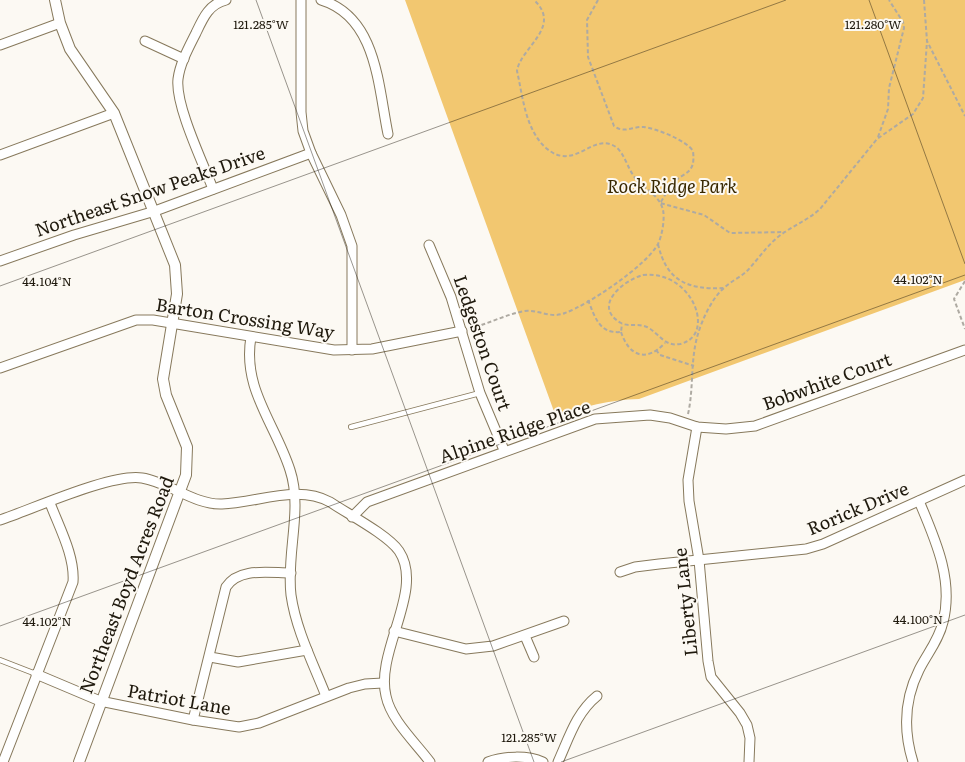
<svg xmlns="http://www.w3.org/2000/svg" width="965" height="762" viewBox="0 0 965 762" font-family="Literata,serif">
	<rect width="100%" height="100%" fill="#fcf9f3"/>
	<path fill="#f2c770" d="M405 0H965V280L639 399C609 400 584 406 556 417Z"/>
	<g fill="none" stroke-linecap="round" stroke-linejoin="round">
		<defs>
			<g id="service">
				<path d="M351 427 480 393"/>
				<path d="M0 660 36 674"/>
			</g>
			<g id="minor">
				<path d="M301 0V112L303 131 311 153 341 215 352 246V350"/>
				<path d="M321 0C377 17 378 86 388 134"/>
				<path d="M145 41 184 59"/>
				<path d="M0 45 60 23"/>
				<path d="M0 155 114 113"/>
				<path d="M213 189C203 163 175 105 178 79 180 63 189 47 196 33 203 18 209 4 226 0"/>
				<path d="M429 245 451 297 480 393 504 450"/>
				<path d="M0 261 74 235 155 211 311 153"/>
				<path d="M251 337C242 389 275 423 290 470 303 509 286 554 291 595 296 630 313 663 326 696"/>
				<path d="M0 368 136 320H153L334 350 372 349 462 331"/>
				<path d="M697 427 688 480 689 501 699 560 708 661 711 677 740 713 747 725 750 738 749 762"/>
				<path d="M352 517 367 502 595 419 650 415 670 418 697 427 726 429 755 426 965 350"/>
				<path d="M0 520C33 509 112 473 142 478 169 482 194 505 222 504 257 503 297 484 330 502 348 514 388 535 399 551 425 590 375 651 386 696 391 720 415 742 430 762"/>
				<path d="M620 572 635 567 659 564 806 549 823 544 965 480"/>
				<path d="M394 631 466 649 493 646 564 621"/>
				<path d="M525 636 534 657"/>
				<path d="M210 657 238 662 307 650"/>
				<path d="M36 674 100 701 193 720 239 727 259 723 349 688 365 684 383 683"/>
				<path d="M193 720 226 587C239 567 269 573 291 573"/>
				<path d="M3 762 73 582C75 556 59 527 50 503"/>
				<path d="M488 762C504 756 527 755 543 762"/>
				<path d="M558 762C569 738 576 713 597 696"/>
				<path d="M913 762C903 730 904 700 919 670 927 654 939 640 943 622 954 580 935 539 919 501"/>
			</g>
			<path id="tertiary" d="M55 0 60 23 70 49 114 113 175 265 177 294 163 379 166 395 187 447 186 475 180 491 79 762"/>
		</defs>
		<use href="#service" stroke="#87795c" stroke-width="6"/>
		<use href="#minor" stroke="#87795c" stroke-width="11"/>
		<use href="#tertiary" stroke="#87795c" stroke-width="12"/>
		<g stroke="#aeaaa2" stroke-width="2" stroke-dasharray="4 2.5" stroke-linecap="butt">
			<path d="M598 0 587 20 588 57 614 126C624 134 633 126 644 127 657 129 686 140 693 151 696 176 683 171 671 185 667 190 664 198 660 203L704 215 730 233 785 232"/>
			<path d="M924 0 927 41 965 116"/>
			<path d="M878 137 888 109 889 88 904 28 903 22 889 0"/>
			<path d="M658 244C666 280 687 290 723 288"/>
			<path d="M643 275C693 270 717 336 680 344 664 347 659 333 647 327 638 323 628 327 621 323 591 306 624 280 643 275Z"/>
			<path d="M965 281 954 299 965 329"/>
			<path d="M588 300C595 317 599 334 621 332L622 324"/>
			<path d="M469 329C487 324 505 315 524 311 538 309 550 319 565 313 588 305 646 266 658 244 662 236 665 219 663 210 660 196 645 189 636 179 628 170 625 154 616 147 592 131 575 173 546 148 525 129 523 97 517 71 520 48 563 27 534 0"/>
			<path d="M621 332C629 356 646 363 665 343"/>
			<path d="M656 350 660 355 694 366"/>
			<path d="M688 414C694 388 690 360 698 334 702 320 712 298 724 288 731 281 741 277 748 270 760 257 770 241 785 232 797 224 809 219 820 209L877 139 913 114 923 98 927 41"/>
		</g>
		<use href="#service" stroke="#fff" stroke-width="4.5"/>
		<use href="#minor" stroke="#fff" stroke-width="9"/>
		<use href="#tertiary" stroke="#fff" stroke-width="10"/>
	</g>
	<path fill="none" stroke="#1f190d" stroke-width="1" stroke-opacity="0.45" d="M256 0 534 762M869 0 965 264M0 286 786 0M0 626 965 275M561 762 965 615"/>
	<g text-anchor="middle" stroke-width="4" stroke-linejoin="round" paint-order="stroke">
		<g font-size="18" font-style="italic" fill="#392800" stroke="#fcf9f3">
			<text x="672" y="193">Rock Ridge Park</text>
		</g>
		<g font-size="18" fill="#1f190d" stroke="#fcf9f3">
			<text transform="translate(150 192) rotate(-19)" y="6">Northeast Snow Peaks Drive</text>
			<text transform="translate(245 319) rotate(9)" y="6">Barton Crossing Way</text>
			<text transform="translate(482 343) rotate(71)" y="6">Ledgeston Court</text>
			<text transform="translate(827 382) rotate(-20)" y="6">Bobwhite Court</text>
			<text transform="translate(515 432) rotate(-19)" y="6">Alpine Ridge Place</text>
			<text transform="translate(858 509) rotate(-23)" y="6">Rorick Drive</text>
			<text transform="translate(127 585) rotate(-69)" y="6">Northeast Boyd Acres Road</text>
			<text transform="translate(686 602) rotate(-96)" y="6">Liberty Lane</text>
			<text transform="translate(179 700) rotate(10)" y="6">Patriot Lane</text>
		</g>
	</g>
	<g font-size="12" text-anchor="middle" fill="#1f190d" stroke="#fcf9f3" stroke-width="4" stroke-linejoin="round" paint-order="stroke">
		<text x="261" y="29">121.285°W</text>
		<text x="873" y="29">121.280°W</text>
		<text x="918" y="284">44.102°N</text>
		<text x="47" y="286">44.104°N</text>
		<text x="918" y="624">44.100°N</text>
		<text x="47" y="626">44.102°N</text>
		<text x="529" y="742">121.285°W</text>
	</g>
</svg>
